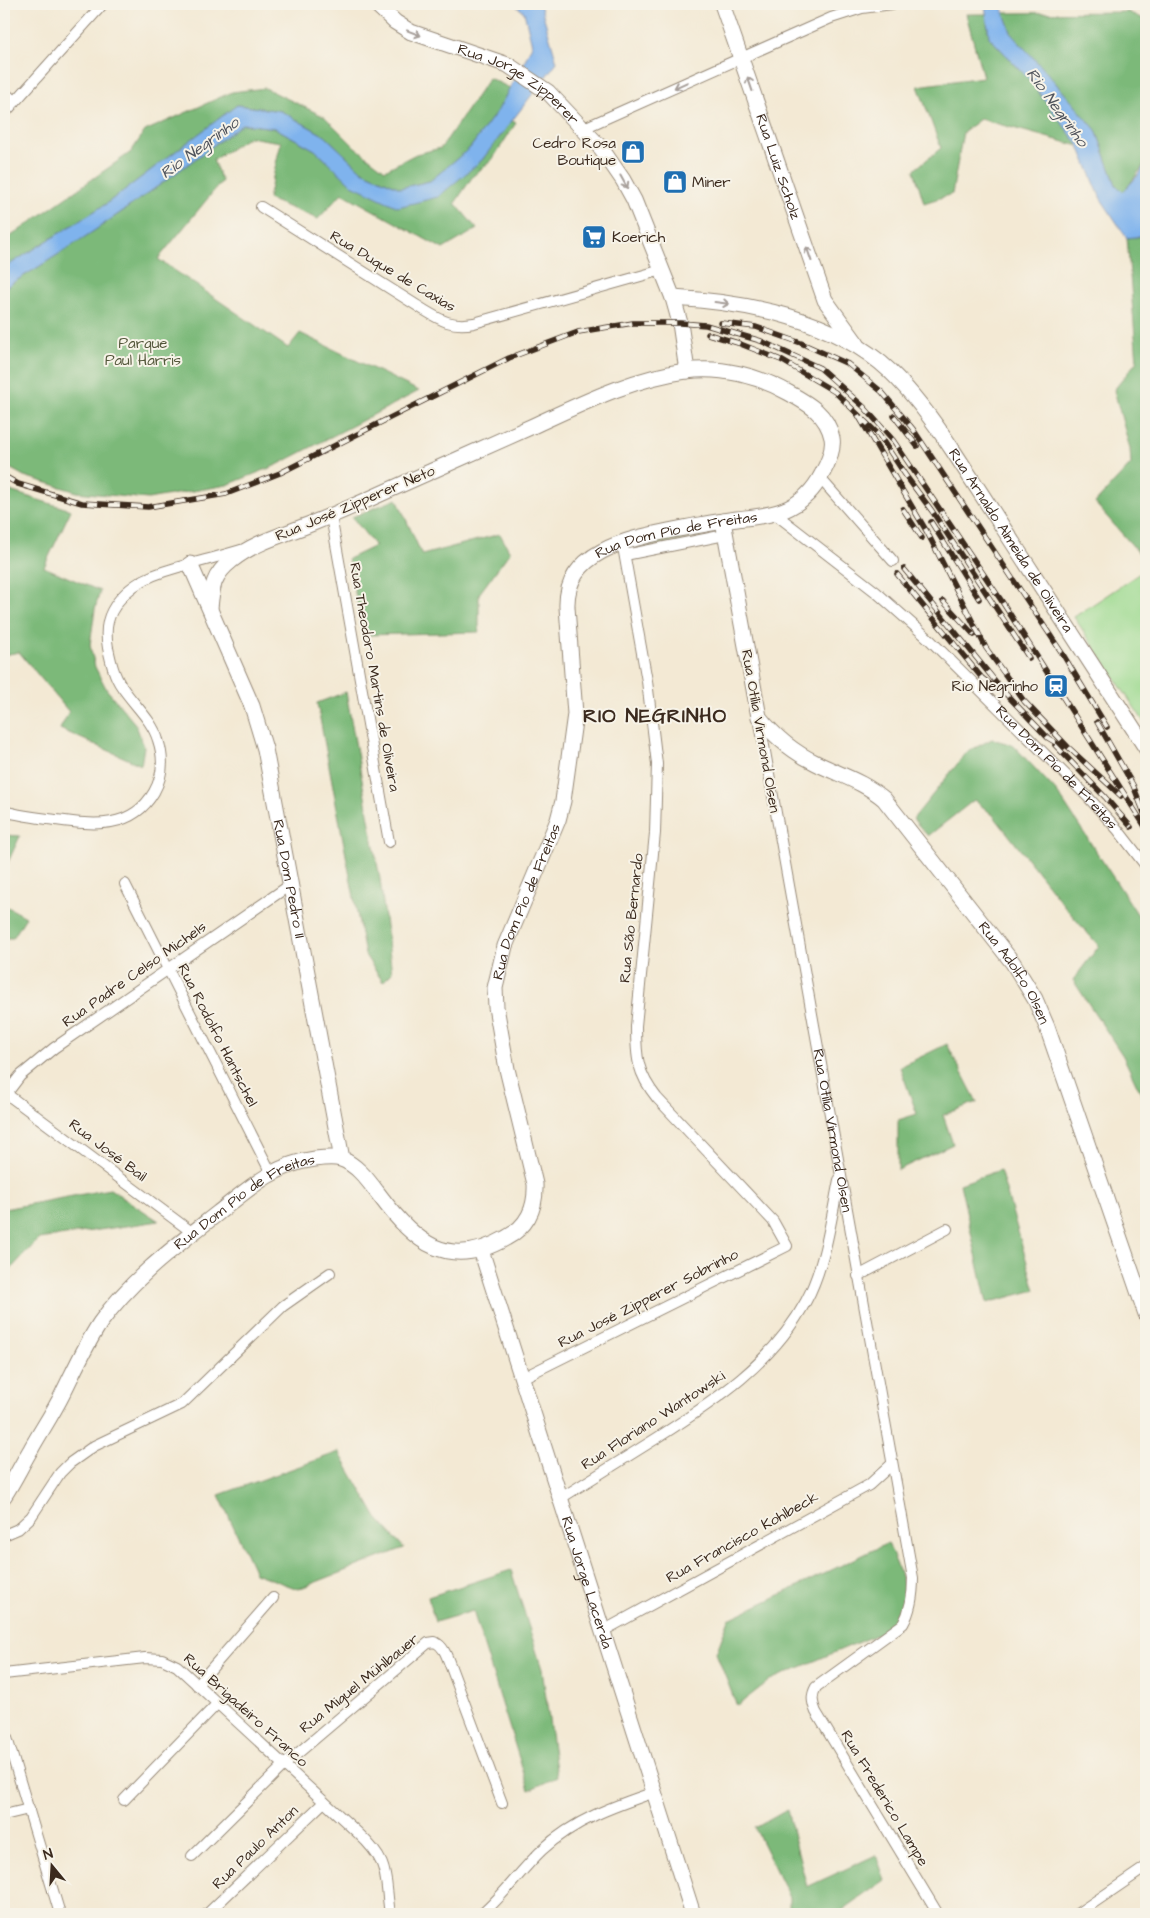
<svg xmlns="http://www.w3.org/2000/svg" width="1150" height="1918" viewBox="0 0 1150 1918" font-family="'Architects Daughter',sans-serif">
	<rect width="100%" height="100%" fill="#f7f3e8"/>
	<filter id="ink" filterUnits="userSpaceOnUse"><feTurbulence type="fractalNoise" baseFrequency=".02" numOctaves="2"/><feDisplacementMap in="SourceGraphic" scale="10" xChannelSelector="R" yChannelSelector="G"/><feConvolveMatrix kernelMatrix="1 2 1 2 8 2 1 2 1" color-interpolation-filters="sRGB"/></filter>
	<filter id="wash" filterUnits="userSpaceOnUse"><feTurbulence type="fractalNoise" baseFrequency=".0096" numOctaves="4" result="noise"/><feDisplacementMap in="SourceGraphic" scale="20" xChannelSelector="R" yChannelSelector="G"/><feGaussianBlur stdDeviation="1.12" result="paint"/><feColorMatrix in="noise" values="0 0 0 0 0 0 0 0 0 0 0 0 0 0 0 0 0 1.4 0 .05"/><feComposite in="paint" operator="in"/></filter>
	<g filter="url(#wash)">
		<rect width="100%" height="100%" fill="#f3e9d4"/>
		<g fill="#9bd98e" stroke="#6b8256">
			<path d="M718 526 719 533 630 550 628 544Z"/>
			<path d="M1146 569V725L1074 617Z"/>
		</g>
		<g fill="#7cb979" stroke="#5c724c">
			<path d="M1128 12 1146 20V162L1123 193 1116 185 1096 130 1041 66 1012 35 1004 13Z"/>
			<path d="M966 14H986L989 37 1028 78 1079 146 980 119 963 132 952 194 924 203 914 170 941 148 918 86 983 77Z"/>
			<path d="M489 78 510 88 498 110 470 148 430 181 400 188 362 171 325 136 281 111 237 105 106 204 4 268V241L131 152 145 131 232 92 265 88 325 117 355 147 385 170 416 154 441 148Z"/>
			<path d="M511 120 516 123 492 160 473 176 455 203 477 229 443 249 342 193 318 219 268 199 281 142 249 137 213 160 222 181 158 259 288 348 300 333 419 391 277 465 227 485 148 499 77 492 24 476 4 465V288C87 239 165 182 242 124L275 128 315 150 353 185 398 206 482 160Z"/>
			<path d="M1146 233V561L1095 503 1131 464 1130 449 1114 390 1137 361 1127 238 1144 236Z"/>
			<path d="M4 487 13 492 71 510 44 567 100 591 95 609 90 645 95 667 107 690 136 725 144 747 141 765 60 729 69 712 19 652 4 655Z"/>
			<path d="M397 499 422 555 500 534 510 552 479 594V632L364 635 348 559 375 546 352 517Z"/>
			<path d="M346 692 380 879 392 973 383 982 365 955 317 703Z"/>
			<path d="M992 739 1013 745 1057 792 1138 915 1146 918V1104L1123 1056 1073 980 1099 946 1070 913 993 815 974 800 928 836 913 819 967 752Z"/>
			<path d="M4 835 20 836 4 871Z"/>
			<path d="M4 905 26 917 13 938H4Z"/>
			<path d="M947 1044 977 1102 943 1115 953 1144 898 1170V1120L917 1114 900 1067Z"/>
			<path d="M1000 1170 1035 1290 987 1303 960 1184Z"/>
			<path d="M110 1189 159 1221 39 1239 4 1276V1209Z"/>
			<path d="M339 1452 377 1518 404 1548 298 1589 255 1573 219 1495Z"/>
			<path d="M888 1543C896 1565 915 1598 900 1619 895 1626 887 1629 880 1633L770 1680 737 1706 716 1653 729 1619Z"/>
			<path d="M511 1570 542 1669 557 1777 529 1790 473 1611 435 1622 428 1597Z"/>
			<path d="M787 1810 807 1887 876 1855 885 1880 837 1914H789V1897L755 1828Z"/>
		</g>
		<g fill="#7fb3ed" stroke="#5d6e86">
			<path d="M514 4H540L557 62 482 160 438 197 398 207 352 185 315 150 275 128 242 124C165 182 87 239 4 288V268L106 204 237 105 281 111 325 136 362 171 400 188 430 181 470 148 498 110 526 58 532 45 524 12Z"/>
			<path d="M985 4H1003L1004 13 1012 35 1041 66 1096 130 1116 185 1123 192 1140 173 1146 162V233L1144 236 1127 238 1101 199 1079 146 1028 78 989 37Z"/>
		</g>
	</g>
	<g filter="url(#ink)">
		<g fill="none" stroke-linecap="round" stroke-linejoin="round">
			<defs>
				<g id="street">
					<path d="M4 92 15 102"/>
					<path d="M4 114 103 4"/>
					<path d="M584 128 831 18 862 8 892 4"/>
					<path d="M261 207 424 310C442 321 452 327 474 323L662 270"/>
					<path d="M820 478 893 561"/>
					<path id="s1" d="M774 513 876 592 929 639 1087 796 1118 830 1146 866"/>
					<path d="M331 516 389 842"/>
					<path d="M625 555 725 535"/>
					<path id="s2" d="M759 718 913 1578C913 1595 911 1610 903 1624L816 1687C811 1696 812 1702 816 1712L938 1914"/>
					<path d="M4 811C21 816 39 818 56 820 94 825 132 830 154 792 163 776 164 758 158 740 152 720 134 705 122 687 114 676 111 662 108 648 106 637 106 622 112 611 128 581 158 572 190 564 207 560 224 555 241 550"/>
					<path d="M125 884 271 1173"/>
					<path d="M4 1092 193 1233"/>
					<path d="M4 1097 20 1076 54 1048 290 885"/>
					<path d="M858 1276 947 1229"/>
					<path d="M522 1378 787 1246 773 1221 657 1098C637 1073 636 1057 636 1026L655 833 657 764 647 681 622 541"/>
					<path d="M561 1498C593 1478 625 1458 657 1438 715 1401 773 1363 806 1301 825 1266 831 1219 839 1180"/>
					<path d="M4 1535 18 1529 31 1517 60 1473 70 1463 94 1446 182 1404 283 1306 330 1273"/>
					<path d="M603 1631 869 1485 892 1464"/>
					<path d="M4 1674 145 1658 162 1659 177 1666 358 1833C391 1864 384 1874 390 1914"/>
					<path d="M197 1685 273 1598"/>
					<path d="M4 1728 60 1914"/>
					<path d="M124 1800 217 1704"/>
					<path d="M4 1815 29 1809"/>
					<path d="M192 1856 284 1765 428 1643 435 1642C443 1646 446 1654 449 1662L502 1803"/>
					<path d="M207 1914 324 1802"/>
					<path d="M482 1914C504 1895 521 1870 542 1850 574 1820 614 1806 655 1792"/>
					<path d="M1077 1914 1146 1867"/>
				</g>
				<g id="secondary">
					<path id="s3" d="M376 4 395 22 411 32 508 65 548 92 601 148 623 180 634 200 673 298 680 323 687 371"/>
					<path id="s4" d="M722 4 825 300 857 344"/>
					<path id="s5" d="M673 298C747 302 835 319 890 371 915 395 935 423 954 452L1146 748"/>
					<path id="s6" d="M723 521 759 717C775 737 793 752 816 763 840 775 864 782 884 799L1013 963 1035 999 1047 1027 1146 1314"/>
					<path id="s7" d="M190 564 252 706 265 749 342 1159"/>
					<path id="s8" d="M481 1250 693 1914"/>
					<path id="s9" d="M4 1496C14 1481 22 1464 31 1449 41 1431 53 1413 62 1395 74 1371 85 1346 100 1323 131 1279 176 1246 218 1213 248 1189 275 1164 315 1159 323 1158 334 1157 341 1159 358 1165 370 1183 380 1196 415 1243 449 1271 506 1238 528 1226 536 1208 535 1184L507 1069 496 1007 495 988 505 946 558 820 563 801 575 714 567 607C565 551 629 539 673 530 694 526 715 522 737 519 753 517 769 516 784 510 801 503 814 490 822 474 828 463 834 449 832 438 827 414 809 404 789 393 759 376 721 366 686 371 633 378 583 403 535 425 486 447 436 469 387 491 363 502 338 513 313 523 286 534 254 542 231 561 213 575 212 587 210 608"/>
				</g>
			</defs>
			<use href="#street" stroke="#978a79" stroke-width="12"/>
			<use href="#secondary" stroke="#978a79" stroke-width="17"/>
			<use href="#street" stroke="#fff" stroke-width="10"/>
			<use href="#secondary" stroke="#fff" stroke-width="15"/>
			<defs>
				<g id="rail">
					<path d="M721 323 756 327 801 343 848 364 882 392 913 429 1062 653 1107 727"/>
					<path d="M708 334 738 343 781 360 835 392 879 435 906 476 932 511 1029 658"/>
					<path d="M858 415 927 532 986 648 1024 701 1068 747 1121 796"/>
					<path d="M894 416 917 446"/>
					<path d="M4 476 18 484 82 503 148 507 226 494 280 473 509 358 578 332 633 323H680L706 325 761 341 820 368 864 407 893 440 1001 600 1146 828"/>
					<path d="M903 509 922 538"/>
					<path d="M931 522 979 599"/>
					<path d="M904 569 1005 693 1048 738 1063 747"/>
					<path d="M897 574 982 678 995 688"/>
					<path d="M943 601 974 635"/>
					<path d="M1097 722 1133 785 1146 818"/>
					<path d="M1055 745 1105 797 1131 827"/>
				</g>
			</defs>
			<use href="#rail" stroke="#3b2a1e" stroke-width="5.5"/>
			<use href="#rail" stroke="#f7f3e8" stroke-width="4" stroke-dasharray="11" stroke-linecap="butt"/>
		</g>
		<defs><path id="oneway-shaft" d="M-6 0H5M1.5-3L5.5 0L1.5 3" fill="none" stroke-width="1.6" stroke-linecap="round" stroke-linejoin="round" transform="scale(1.25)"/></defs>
		<g stroke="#a79f9a">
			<use href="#oneway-shaft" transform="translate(414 33) rotate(21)"/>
			<use href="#oneway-shaft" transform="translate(750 84) rotate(-109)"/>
			<use href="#oneway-shaft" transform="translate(681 85) rotate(156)"/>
			<use href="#oneway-shaft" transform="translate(624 182) rotate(61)"/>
			<use href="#oneway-shaft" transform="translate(809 254) rotate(-109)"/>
			<use href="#oneway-shaft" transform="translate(722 303) rotate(7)"/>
		</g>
	</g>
	<defs>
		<symbol id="shop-square" viewBox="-11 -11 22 22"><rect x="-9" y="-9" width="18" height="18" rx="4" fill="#1f6fb2" stroke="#f7f3e8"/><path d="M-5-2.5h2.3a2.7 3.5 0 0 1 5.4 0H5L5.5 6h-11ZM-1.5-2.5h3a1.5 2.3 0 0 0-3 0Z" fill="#fff"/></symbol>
		<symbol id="supermarket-square" viewBox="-11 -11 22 22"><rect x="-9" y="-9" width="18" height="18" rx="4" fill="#1f6fb2" stroke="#f7f3e8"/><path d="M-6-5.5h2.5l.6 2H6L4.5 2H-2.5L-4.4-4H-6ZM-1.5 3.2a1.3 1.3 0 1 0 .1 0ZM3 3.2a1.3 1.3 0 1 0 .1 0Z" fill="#fff"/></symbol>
		<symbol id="station-square" viewBox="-11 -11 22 22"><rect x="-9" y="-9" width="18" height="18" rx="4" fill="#1f6fb2" stroke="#f7f3e8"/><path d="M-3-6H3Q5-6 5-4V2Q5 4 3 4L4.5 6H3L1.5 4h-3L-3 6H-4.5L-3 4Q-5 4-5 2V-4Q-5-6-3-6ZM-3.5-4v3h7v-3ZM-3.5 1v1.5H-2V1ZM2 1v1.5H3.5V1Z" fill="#fff"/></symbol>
	</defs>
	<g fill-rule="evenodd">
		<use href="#shop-square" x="619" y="138" width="28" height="28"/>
		<use href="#shop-square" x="661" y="168" width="28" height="28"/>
		<use href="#supermarket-square" x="580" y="223" width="28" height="28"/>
		<use href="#station-square" x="1042" y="672" width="28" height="28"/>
	</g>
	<g text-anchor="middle" stroke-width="4" stroke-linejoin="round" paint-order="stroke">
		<g font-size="15" fill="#3b2a1e" stroke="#f7f3e8">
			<text dy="5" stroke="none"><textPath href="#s3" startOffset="166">Rua Jorge Zipperer</textPath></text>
			<text dy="5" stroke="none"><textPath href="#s4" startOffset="172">Rua Luiz Scholz</textPath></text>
			<text transform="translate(393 271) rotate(31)" y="5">Rua Duque de Caxias</text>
			<text transform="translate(355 503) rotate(-23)" y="5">Rua José Zipperer Neto</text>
			<text dy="5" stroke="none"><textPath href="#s9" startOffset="1510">Rua Dom Pio de Freitas</textPath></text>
			<text dy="5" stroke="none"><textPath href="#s5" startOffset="442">Rua Arnaldo Almeida de Oliveira</textPath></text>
			<text transform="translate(375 677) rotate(80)" y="5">Rua Theodoro Martins de Oliveira</text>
			<text transform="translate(761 731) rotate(80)" y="5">Rua Otília Virmond Olsen</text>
			<text dy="5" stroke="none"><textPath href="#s1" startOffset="381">Rua Dom Pio de Freitas</textPath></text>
			<text dy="5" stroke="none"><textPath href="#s7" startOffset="332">Rua Dom Pedro II</textPath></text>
			<text dy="5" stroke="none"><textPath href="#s9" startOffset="1061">Rua Dom Pio de Freitas</textPath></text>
			<text transform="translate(631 918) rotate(-84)" y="5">Rua São Bernardo</text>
			<text dy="5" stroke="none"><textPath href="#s6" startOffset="568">Rua Adolfo Olsen</textPath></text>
			<text transform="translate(134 974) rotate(-35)" y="5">Rua Padre Celso Michels</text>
			<text transform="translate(218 1035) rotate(63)" y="5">Rua Rodolfo Hantschel</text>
			<text dy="5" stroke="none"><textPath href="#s2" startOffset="419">Rua Otília Virmond Olsen</textPath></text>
			<text transform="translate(108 1150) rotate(37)" y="5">Rua José Bail</text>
			<text dy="5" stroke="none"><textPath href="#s9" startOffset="389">Rua Dom Pio de Freitas</textPath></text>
			<text transform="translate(648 1298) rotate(-27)" y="5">Rua José Zipperer Sobrinho</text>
			<text transform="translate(653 1420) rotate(-33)" y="5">Rua Floriano Wantowski</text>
			<text transform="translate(742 1537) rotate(-29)" y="5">Rua Francisco Kohlbeck</text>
			<text dy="5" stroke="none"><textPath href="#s8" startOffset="349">Rua Jorge Lacerda</textPath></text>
			<text transform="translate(359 1683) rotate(-39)" y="5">Rua Miguel Mühlbauer</text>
			<text transform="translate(246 1710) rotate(42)" y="5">Rua Brigadeiro Franco</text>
			<text transform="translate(885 1798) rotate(59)" y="5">Rua Frederico Lampe</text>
			<text transform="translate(255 1847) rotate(-44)" y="5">Rua Paulo Anton</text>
		</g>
		<g font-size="15" fill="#3b2a1e" stroke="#f7f3e8" text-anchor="end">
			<text x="616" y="148">Cedro Rosa<tspan x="616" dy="17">Boutique</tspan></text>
			<text x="692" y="187" text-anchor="start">Miner</text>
			<text x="612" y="242" text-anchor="start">Koerich</text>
			<text x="1038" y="691">Rio Negrinho</text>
		</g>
		<g font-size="15" fill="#53563a" stroke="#f7f3e8">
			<text x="143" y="348">Parque<tspan x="143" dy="17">Paul Harris</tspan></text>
		</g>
		<g font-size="16" font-style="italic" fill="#4f535c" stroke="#f7f3e8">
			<text transform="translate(1058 107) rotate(54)" y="6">Rio Negrinho</text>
			<text transform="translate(199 147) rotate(-36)" y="6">Rio Negrinho</text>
		</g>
		<g font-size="20" font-weight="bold" letter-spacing="1" fill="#3b2a1e" stroke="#f7f3e8">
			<text x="655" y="722">RIO NEGRINHO</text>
		</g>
	</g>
	<rect width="1150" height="1918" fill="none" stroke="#f7f3e8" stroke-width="20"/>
	<g transform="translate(52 1866) rotate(342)" stroke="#f7f3e8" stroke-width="4" paint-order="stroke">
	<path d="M0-4L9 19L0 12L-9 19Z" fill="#3b2a1e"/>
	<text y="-8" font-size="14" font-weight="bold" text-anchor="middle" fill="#3b2a1e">N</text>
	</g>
</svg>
